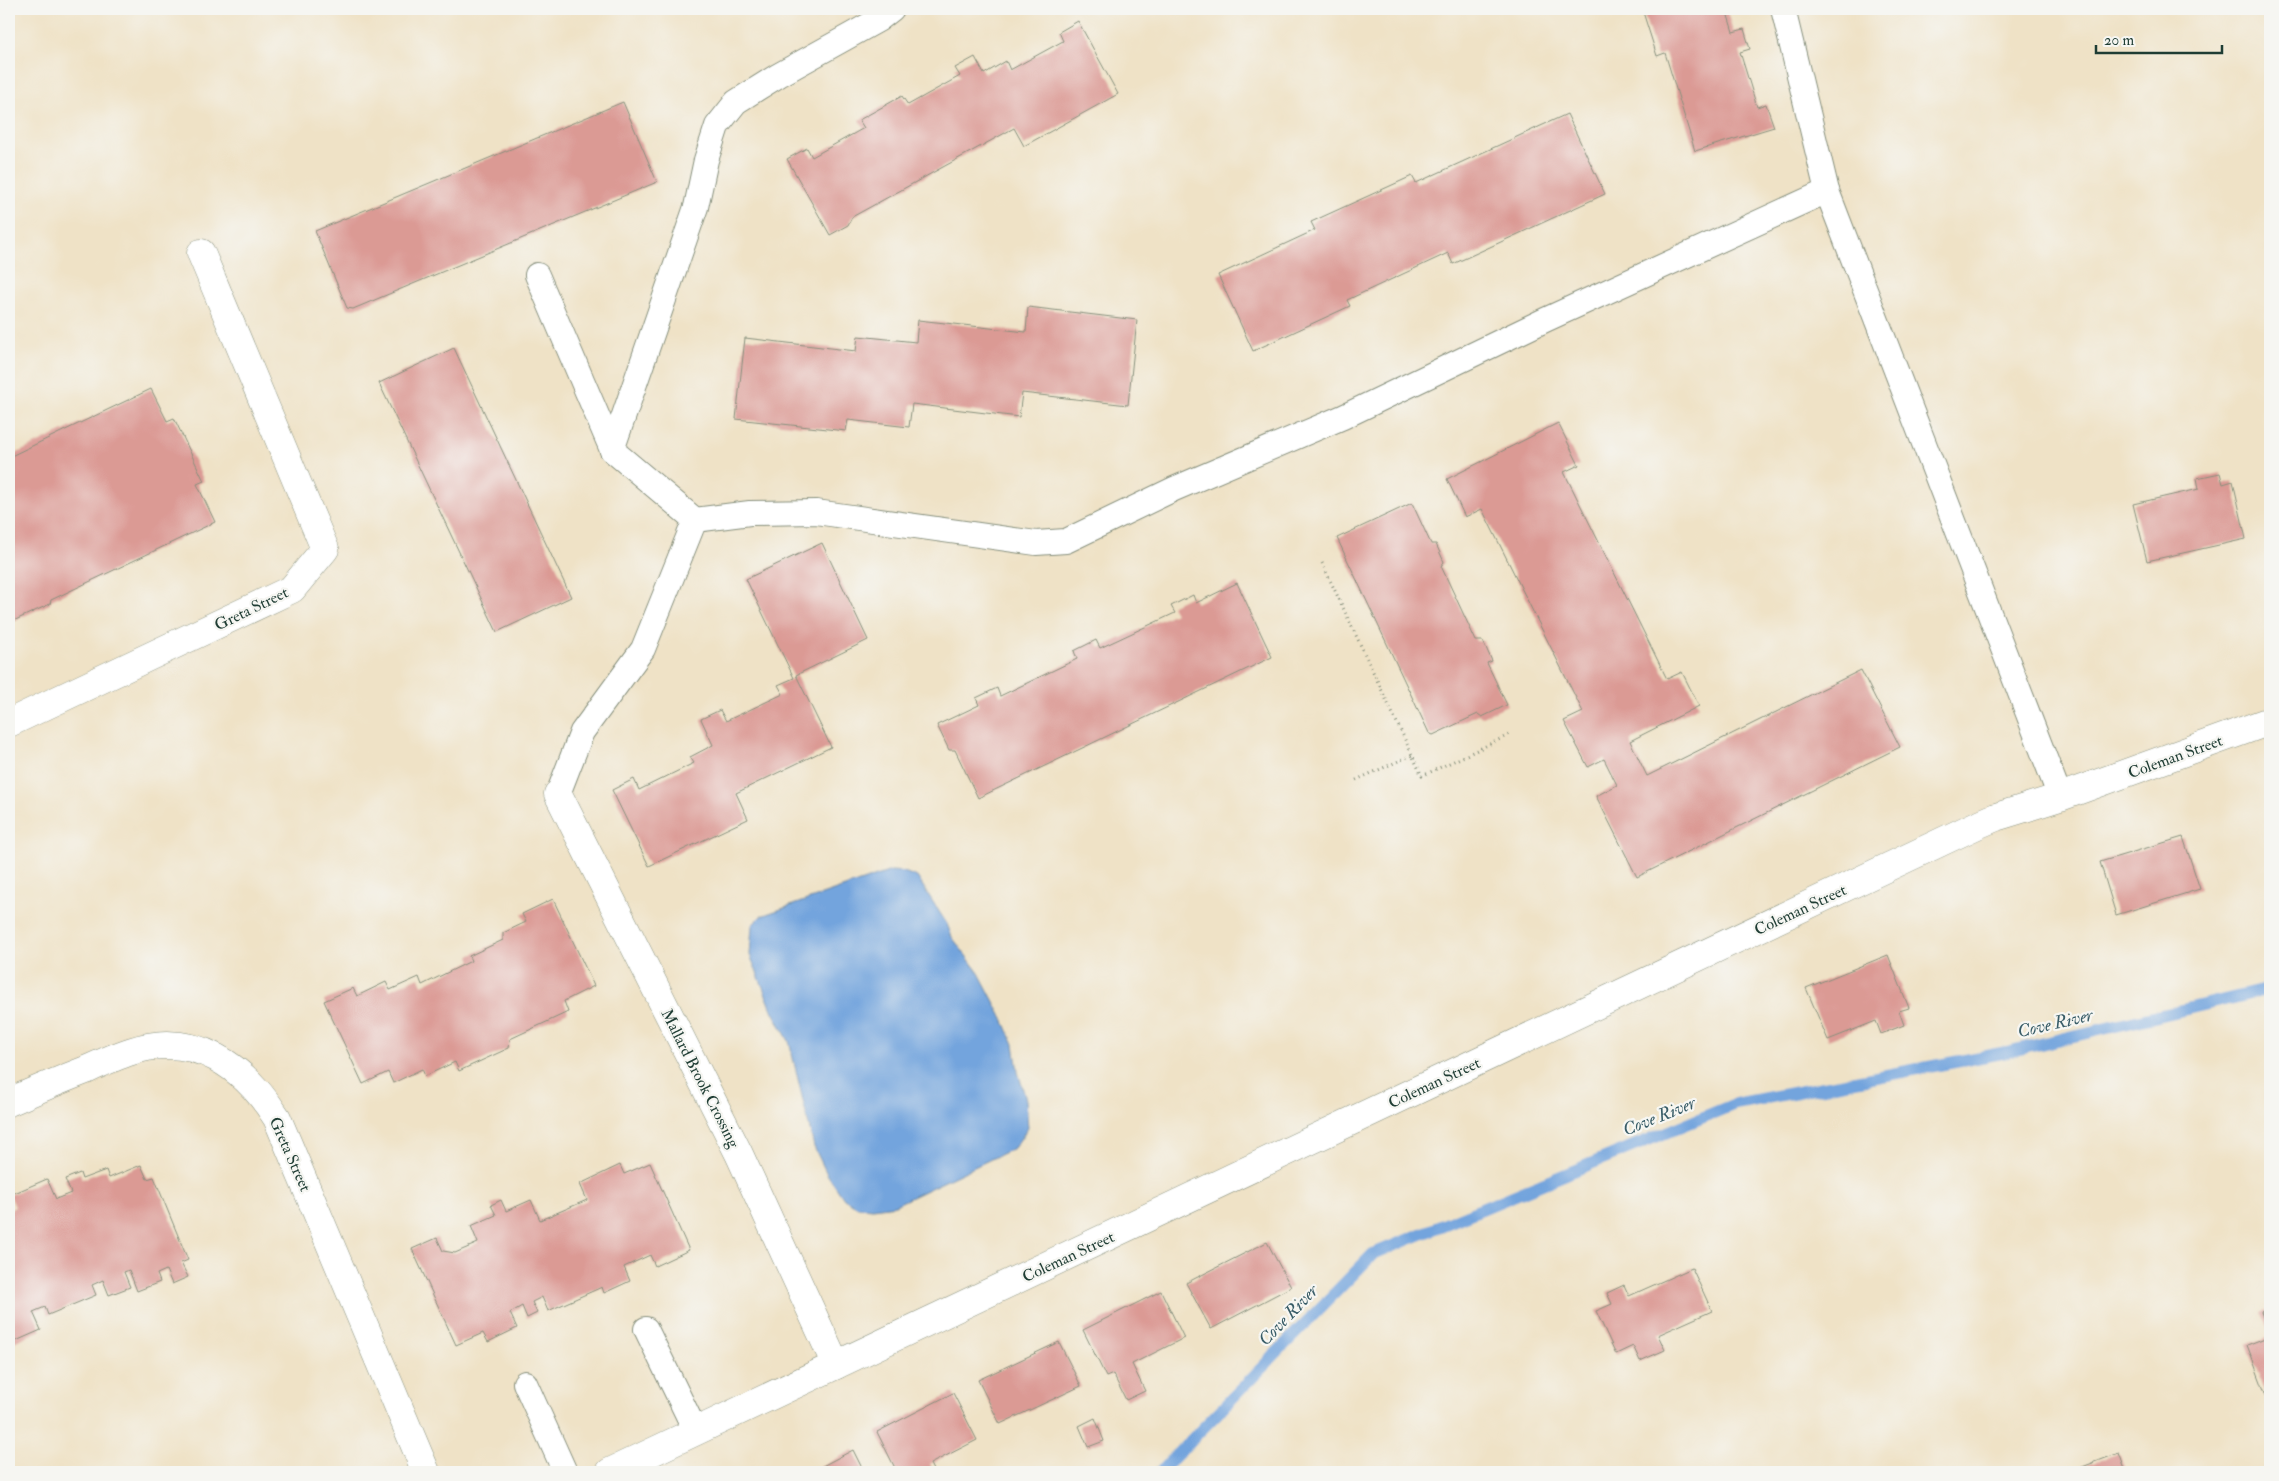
<svg xmlns="http://www.w3.org/2000/svg" width="2279" height="1481" viewBox="0 0 2279 1481" font-family="'IM FELL Double Pica',serif">
	<rect width="100%" height="100%" fill="#f6f6f2"/>
	<filter id="ink" filterUnits="userSpaceOnUse"><feTurbulence type="fractalNoise" baseFrequency=".02" numOctaves="2"/><feDisplacementMap in="SourceGraphic" scale="10" xChannelSelector="R" yChannelSelector="G"/><feConvolveMatrix kernelMatrix="1 2 1 2 8 2 1 2 1" color-interpolation-filters="sRGB"/></filter>
	<filter id="wash" filterUnits="userSpaceOnUse"><feTurbulence type="fractalNoise" baseFrequency=".0096" numOctaves="4" result="noise"/><feDisplacementMap in="SourceGraphic" scale="20" xChannelSelector="R" yChannelSelector="G"/><feGaussianBlur stdDeviation="1.12" result="paint"/><feColorMatrix in="noise" values="0 0 0 0 0 0 0 0 0 0 0 0 0 0 0 0 0 1.4 0 .05"/><feComposite in="paint" operator="in"/></filter>
	<g filter="url(#wash)">
		<rect width="100%" height="100%" fill="#efe2c6"/>
		<path fill="#73a4dd" stroke="#497088" d="M891 871 904 872 917 877 947 924 952 937 979 973 1002 1017 1014 1044 1018 1072 1026 1100 1028 1128 1014 1148 895 1205 873 1208 858 1207 844 1199 827 1174 814 1147 789 1041 773 1012 750 955 752 925 761 916Z"/>
		<g fill="none" stroke-linecap="round" stroke-linejoin="round">
			<path stroke="#73a4dd" stroke-width="12" d="M1160 1472 1373 1254 1735 1104 2007 1052 2270 989"/>
		</g>
		<g id="blocks">
			<g fill="#db9a94">
				<path d="M1642 9H1726L1733 32 1744 29 1750 49 1740 52 1757 107 1766 104 1774 127 1695 151 1665 53 1657 56Z"/>
				<path d="M1078 21 1118 94 1024 146 1014 128 852 217 848 225 830 235 787 159 807 148 812 157 864 128 859 120 902 96 908 105 960 76 955 68 975 57 984 74 1006 61 1010 70 1063 41 1059 32Z"/>
				<path d="M623 102 657 182 353 309 347 308 315 231Z"/>
				<path d="M1567 114 1605 194 1453 264 1448 253 1347 300 1350 306 1253 351 1218 275 1315 230 1311 222 1412 176 1416 183Z"/>
				<path d="M1028 307 1137 320 1128 405 1022 393 1019 417 912 404 909 427 848 420 846 431 736 419 745 338 856 351 858 336 916 342 918 320 1026 332Z"/>
				<path d="M454 348 571 597 497 632 379 383Z"/>
				<path d="M151 389 167 421 174 418 204 481 197 484 215 522 51 600 50 604 9 623V457Z"/>
				<path d="M1558 423 1579 465 1564 472 1667 679 1682 672 1699 706 1630 741 1647 776 1861 670 1900 747 1637 877 1596 796 1617 785 1604 759 1588 767 1564 721 1583 712 1482 509 1465 517 1447 479Z"/>
				<path d="M2220 473 2223 484 2233 481 2246 539 2147 561 2133 504 2199 489 2197 478Z"/>
				<path d="M1412 503 1431 544H1436L1444 562 1441 566 1476 641H1483L1492 661 1487 663 1507 705 1482 717 1478 714 1433 735 1429 733 1337 538Z"/>
				<path d="M822 543 868 640 796 675 831 747 736 793 748 819 649 866 612 790 634 779 639 790 694 763 690 757 713 745 701 719 720 710 726 721 783 694 778 685 794 678 746 579Z"/>
				<path d="M1237 583 1272 657 978 798 955 750H949L937 725 979 705 976 698 997 688 1000 696 1077 659 1074 651 1096 640 1100 648 1175 613 1171 606 1193 595 1196 603Z"/>
				<path d="M2183 837 2200 889 2116 915 2100 862Z"/>
				<path d="M553 899 594 986 564 1001 568 1012 510 1039 509 1048 459 1071 455 1062 425 1076 422 1069 393 1083 388 1072 363 1084 324 1001 353 988 357 996 386 982 390 990 419 977 422 985 471 961 469 956 503 940V933L526 922 522 914Z"/>
				<path d="M1888 955 1909 1008 1899 1011 1904 1025 1881 1034 1876 1021 1828 1040 1806 988Z"/>
				<path d="M650 1163 689 1250 655 1266 650 1255 624 1267 630 1281 604 1293 602 1287 548 1311 542 1297 532 1302 537 1313 527 1318 522 1306 510 1313 517 1328 488 1342 483 1333 456 1345 412 1249 437 1238 443 1251 455 1253 478 1243 471 1226 496 1215 491 1205 501 1200 506 1211 531 1200 540 1220 587 1200 580 1184 620 1165 624 1174Z"/>
				<path d="M141 1165 147 1179 154 1177 188 1260 181 1263 188 1277 172 1284 166 1270 157 1274 160 1282 137 1291 129 1270 124 1272 130 1287 109 1295 103 1280 92 1285 96 1295 48 1315 45 1307 33 1312 41 1330 9 1344V1210L15 1207 10 1195 47 1179 56 1199 71 1193 65 1179 80 1173 82 1179 106 1170 109 1178Z"/>
				<path d="M1267 1242 1291 1287 1211 1329 1186 1283Z"/>
				<path d="M1692 1268 1712 1311 1658 1335 1665 1350 1640 1361 1633 1346 1616 1354 1596 1311 1612 1304 1607 1293 1624 1285 1629 1296Z"/>
				<path d="M1161 1291 1184 1338 1132 1364 1145 1391 1126 1400 1113 1374 1106 1377 1083 1330Z"/>
				<path d="M2270 1309V1335L2261 1312Z"/>
				<path d="M2270 1336V1406L2247 1345Z"/>
				<path d="M1059 1342 1081 1386 1000 1424 978 1380Z"/>
				<path d="M953 1393 977 1440 930 1464 934 1472H897L877 1432Z"/>
				<path d="M1095 1418 1104 1441 1088 1447 1079 1426Z"/>
				<path d="M853 1450 864 1472H811Z"/>
				<path d="M2119 1453 2126 1472H2069Z"/>
			</g>
		</g>
	</g>
	<g filter="url(#ink)">
		<use href="#blocks" fill-opacity="0" stroke="#87907d" stroke-width="1"/>
		<g fill="none" stroke-linecap="round" stroke-linejoin="round">
			<defs>
				<g id="lane">
					<path d="M1783 9 1827 191"/>
					<path d="M537 275 612 450"/>
					<path d="M695 520 612 450 696 207 706 160 717 126 736 102 779 75 878 20 892 9"/>
					<path d="M558 794 582 732 643 649 695 520 750 513 816 512 1036 543 1066 541 1174 489 1343 417 1545 320 1827 191 2060 797"/>
					<path d="M646 1329 696 1432"/>
					<path d="M525 1383 565 1472"/>
				</g>
				<g id="street">
					<path d="M9 723 292 589 325 549 201 253"/>
					<path d="M558 794 739 1154 836 1365"/>
					<path d="M9 1102C34 1091 60 1080 86 1070 101 1063 116 1056 132 1051 195 1030 245 1067 277 1118L426 1472"/>
					<path d="M610 1472 1977 825 1996 817 2060 797 2270 721"/>
				</g>
			</defs>
			<use href="#lane" stroke="#87907d" stroke-width="26"/>
			<use href="#street" stroke="#87907d" stroke-width="29"/>
			<g stroke="#87907d" stroke-width="3" stroke-dasharray="1 4" stroke-linecap="butt">
				<path d="M1322 563 1422 776 1511 734"/>
				<path d="M1356 780 1412 755"/>
			</g>
			<use href="#lane" stroke="#fff" stroke-width="24"/>
			<use href="#street" stroke="#fff" stroke-width="28"/>
		</g>
	</g>
	<g text-anchor="middle" stroke-width="4.5" stroke-linejoin="round" paint-order="stroke">
		<g font-size="16" fill="#1f3d34" stroke="#f6f6f2">
			<text transform="translate(251 608) rotate(-26)" y="6">Greta Street</text>
			<text transform="translate(2175 756) rotate(-20)" y="6">Coleman Street</text>
			<text transform="translate(1800 909) rotate(-25)" y="6">Coleman Street</text>
			<text transform="translate(701 1078) rotate(63)" y="6">Mallard Brook Crossing</text>
			<text transform="translate(1434 1082) rotate(-25)" y="6">Coleman Street</text>
			<text transform="translate(291 1154) rotate(66)" y="6">Greta Street</text>
			<text transform="translate(1068 1256) rotate(-25)" y="6">Coleman Street</text>
		</g>
		<g font-size="18" font-style="italic" fill="#385c67" stroke="#f6f6f2">
			<text transform="translate(2055 1023) rotate(-13)" y="6">Cove River</text>
			<text transform="translate(1659 1116) rotate(-22)" y="6">Cove River</text>
			<text transform="translate(1288 1315) rotate(-46)" y="6">Cove River</text>
		</g>
	</g>
	<rect width="2279" height="1481" fill="none" stroke="#f6f6f2" stroke-width="30"/>
	<path d="M2096 45v8h126v-8" fill="none" stroke="#1f3d34" stroke-width="2.5"/>
	<text x="2104" y="45" font-size="15" fill="#1f3d34" stroke="#f6f6f2" stroke-width="4" paint-order="stroke">20 m</text>
</svg>
